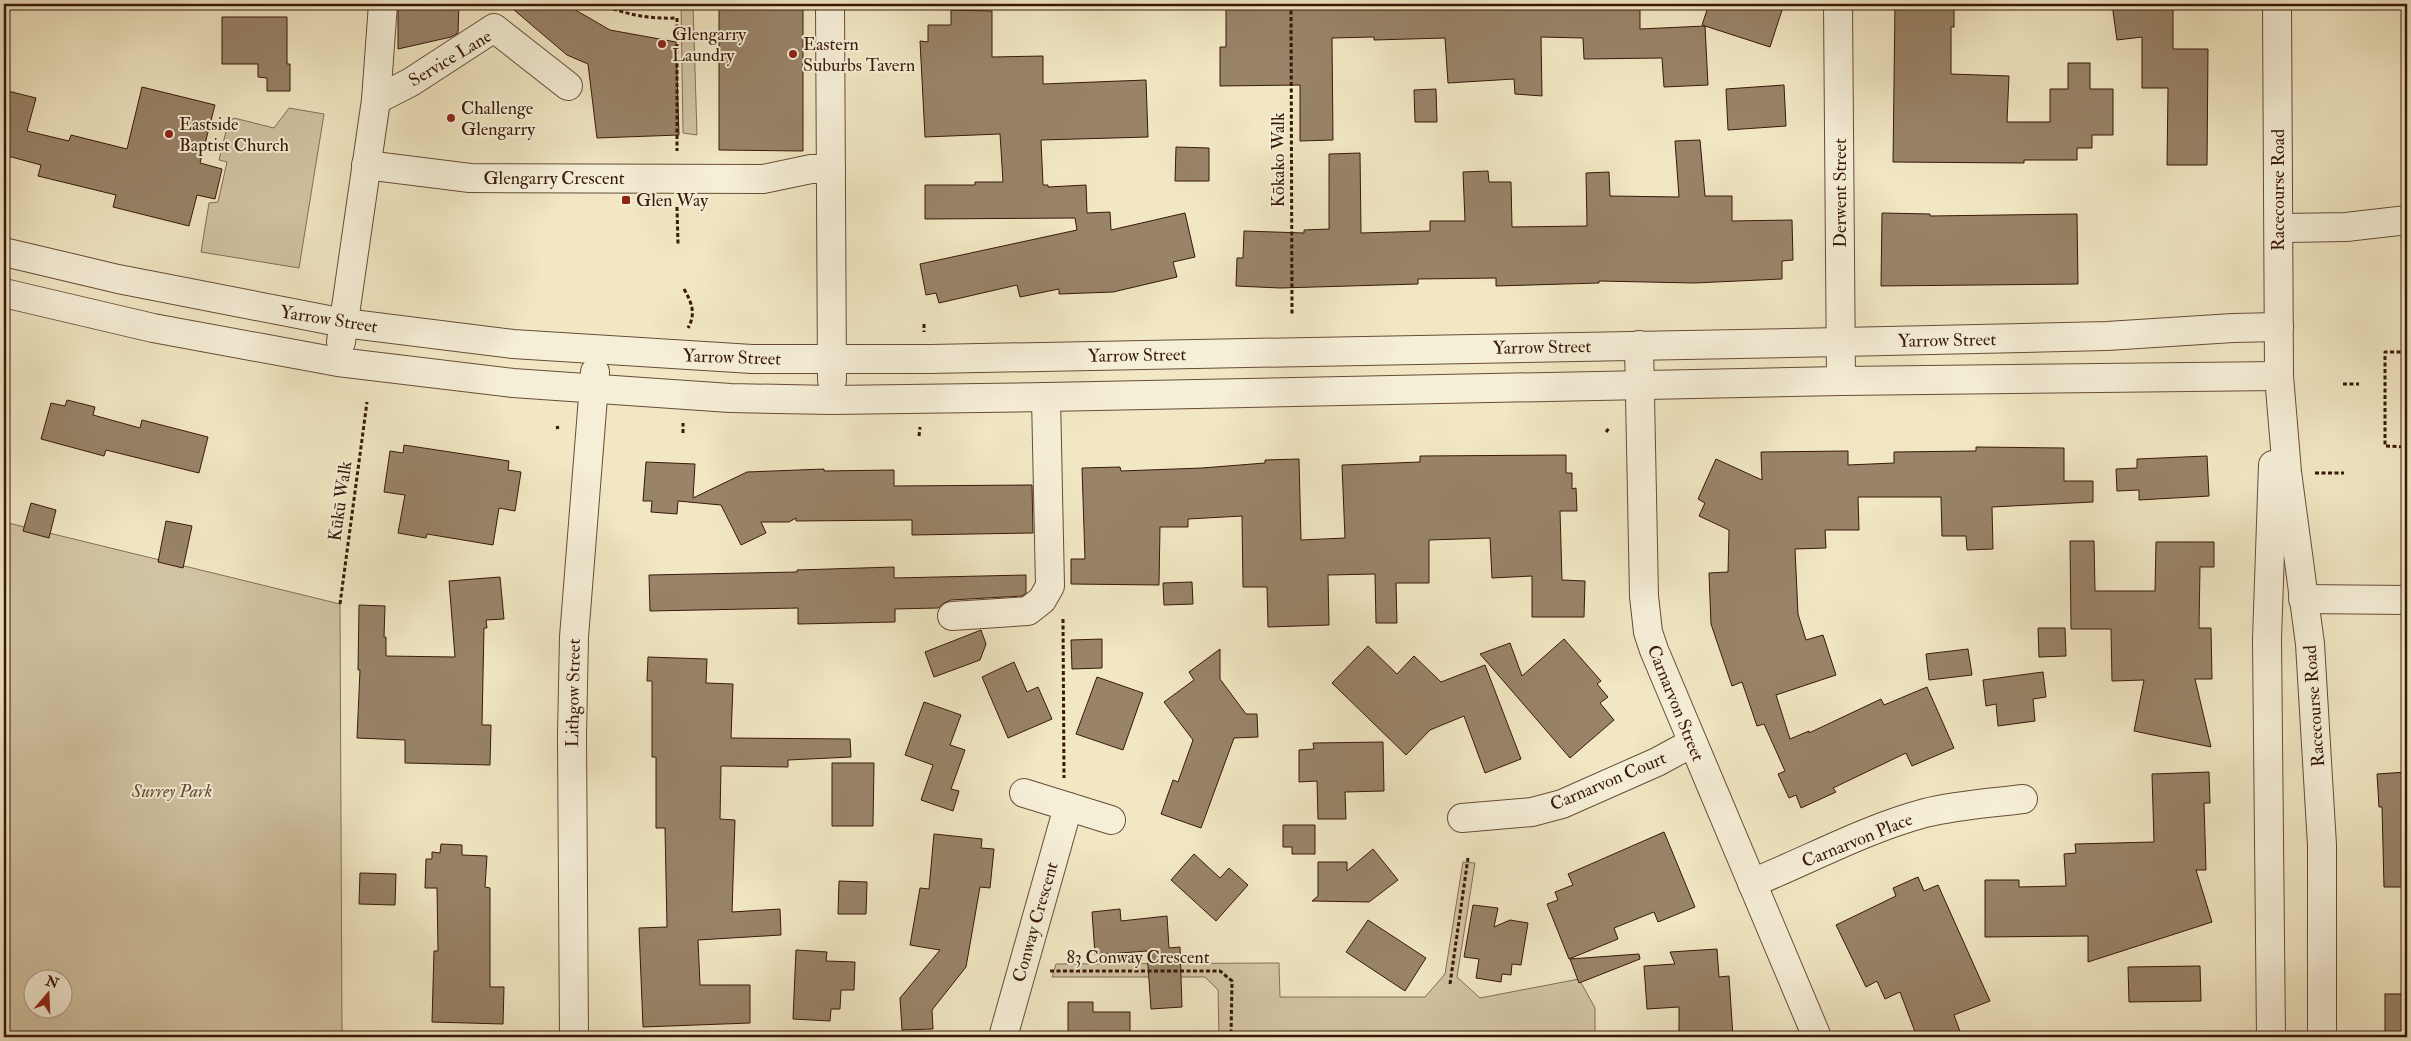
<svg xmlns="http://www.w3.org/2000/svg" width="2411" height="1041" viewBox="0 0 2411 1041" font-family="'IM FELL Double Pica',serif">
	<rect width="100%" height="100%" fill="#f1e7c3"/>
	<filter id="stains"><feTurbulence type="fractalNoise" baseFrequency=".004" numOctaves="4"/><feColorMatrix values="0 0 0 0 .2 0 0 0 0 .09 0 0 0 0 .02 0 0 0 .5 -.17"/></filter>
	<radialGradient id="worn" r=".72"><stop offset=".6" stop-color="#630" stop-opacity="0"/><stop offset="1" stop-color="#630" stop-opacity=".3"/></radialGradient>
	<g fill="#d2c4a3" stroke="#866e56" fill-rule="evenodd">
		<path d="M681 4H693L697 135 683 133Z"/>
		<path d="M289 108 324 114 299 268 201 252 209 203 218 202 227 162 219 160 228 123 234 118 274 128Z"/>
		<path d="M4 522 340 604 342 1037H4ZM32 978H62V1008H32Z"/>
		<path d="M1463 862 1475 863 1457 977 1480 998 1579 979 1595 1008V1037H1219L1218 990 1205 977H1052L1056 964 1279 963 1280 997H1425L1445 974Z"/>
	</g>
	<g fill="#998469" stroke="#391808">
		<path d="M398 4H459L458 33 451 37 398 49Z"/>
		<path d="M507 4H568L572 8 610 30 676 42 679 135 597 138 588 64 567 55Z"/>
		<path d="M719 4H803V151L719 150Z"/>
		<path d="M1226 4H1640V29L1705 26 1708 85 1664 87 1662 58 1584 59 1583 38 1541 37 1542 96 1515 94 1514 79 1448 83 1445 38 1374 40V37L1332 38 1333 140 1300 141V85L1220 86V47H1226Z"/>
		<path d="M1709 4H1784L1770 47 1702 25Z"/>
		<path d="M1895 4H1954V27H1951V74L2009 76 2007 122H2050V89H2068V63H2090V89H2113V135H2092V148H2077V160H2024V163L1893 162Z"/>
		<path d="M2112 4H2173V49H2208L2207 165H2167L2168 88H2142V37L2117 40Z"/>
		<path d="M951 10 992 11V57L1043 56V84L1146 80 1148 137 1041 140 1043 185H1048V187L1086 185 1087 213 1110 212 1111 230 1185 213 1195 257 1173 262 1177 277 1113 292 1059 294V289L1020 297 1017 285 939 303 936 293 926 295 920 264 1077 230 1075 218 925 219V185H975V182H1003L1000 134 925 137 920 41 928 42V25H951Z"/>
		<path d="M222 17H287V64H290V91H267V78L258 77V64H222Z"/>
		<path d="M1784 85 1786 126 1728 130 1726 89Z"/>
		<path d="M142 87 215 105 200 163 222 169 215 199 197 195 189 226 113 207 116 195 38 176 41 165 4 155V90L36 98 27 131 69 141 71 135 127 149Z"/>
		<path d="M1436 89 1437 122H1415L1414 90Z"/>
		<path d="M1700 140 1705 196H1732V221L1792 220 1793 260 1782 261V279L1694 283 1599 281V283L1496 286V278L1418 279V284L1280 288 1236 286 1237 258H1243L1244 231 1304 233V230L1329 229V154L1360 153 1361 233 1430 231V221H1465L1463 172 1488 171 1489 182H1511L1512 227 1587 226 1586 173 1609 172 1610 196 1679 197 1675 141Z"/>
		<path d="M1176 147 1209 148V181H1175Z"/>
		<path d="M1882 213 1930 214V216L2077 214 2078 284 1881 286Z"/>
		<path d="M67 400 95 407 93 415 140 428 142 420 208 437 199 473 106 450 104 456 41 439 51 403 65 406Z"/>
		<path d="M404 445 509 461 508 470 521 472 515 511 499 508 493 545 427 534 426 538 398 533 405 495 384 492 390 451 403 453Z"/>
		<path d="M1976 447 2064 448V481H2093V502L1992 507 1993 549 1967 550 1966 536H1942L1941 497H1858L1859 530H1825L1826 548 1795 549 1798 614 1806 640 1823 635 1836 675 1776 695 1790 739 1809 731V733L1881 699 1884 705 1927 687 1954 748 1912 766 1906 753 1833 788 1836 792 1801 808 1796 795 1789 798 1778 774 1785 771 1764 724 1757 726 1742 682 1732 686 1711 624 1709 573 1728 572 1729 530 1699 516 1705 503 1698 499 1716 459 1762 480 1761 452 1848 451V465L1894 463V452L1976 451Z"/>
		<path d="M1566 455V473H1572V489L1576 488 1577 511H1560L1562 580 1585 581 1584 617H1532V576L1492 578 1490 538 1429 540V583H1396L1397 623H1376L1375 574 1328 575 1329 625 1268 627 1267 587H1243L1242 516 1188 519V527H1160L1159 585 1071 584V559H1085L1082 468 1120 467 1121 471 1202 468 1265 463V460L1299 459 1301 540 1345 538 1342 465 1420 462V456Z"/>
		<path d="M2207 456 2209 496 2139 500V490L2117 491 2116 469 2137 468V459Z"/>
		<path d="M646 462 695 464 693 498 747 472 824 469V471L894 470V486L1032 485 1033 533 912 535V520L796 521V518L789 522H761L766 533 741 545 721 505 678 501 677 514 651 512 652 501H643Z"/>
		<path d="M31 503 56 510 49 538 23 531Z"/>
		<path d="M166 521 192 526 183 568 158 562Z"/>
		<path d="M2070 541H2094L2095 591H2155L2156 542H2214V567H2200L2199 628H2211L2212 679H2195L2211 747 2134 731 2144 680 2112 681 2111 629H2071Z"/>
		<path d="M894 567V578L1026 575V593L1022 596 951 600 944 603 938 608 895 609V622L798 624V608L650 611 649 575 797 572V570Z"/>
		<path d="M500 577 504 619 486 620 487 628H484L482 725H491L490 765 405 763V740L357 738 360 670H358L359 605 385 606 384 637H386V656L455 657 449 581Z"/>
		<path d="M1192 582 1193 604 1164 605 1163 583Z"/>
		<path d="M2038 628H2065L2066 656 2039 657Z"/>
		<path d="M981 630 986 644 980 660 934 677 925 652Z"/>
		<path d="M1102 639V668L1072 669 1071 640Z"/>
		<path d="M1564 639 1601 681 1597 684 1608 697 1600 703 1614 720 1570 758 1480 654 1510 643 1522 676Z"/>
		<path d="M1368 646 1397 674 1414 656 1441 682 1485 665 1521 759 1485 773 1464 716 1430 730 1406 755 1332 683Z"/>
		<path d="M1220 649V679L1246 714H1257L1258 737 1234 738 1201 828 1161 814 1173 780 1178 782 1193 740 1164 702 1194 680 1189 672Z"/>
		<path d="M1968 649 1972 675 1929 680 1926 654Z"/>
		<path d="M648 657 707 659 706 683 733 684 731 738 850 739 851 757 788 760V767L721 766 720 819 735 820 732 912 780 909 781 935 698 940 700 985H750V1023L643 1027 639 928 667 927 665 828H656V757H652V681H647Z"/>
		<path d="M1014 662 1027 692 1038 687 1052 719 1008 738 982 677Z"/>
		<path d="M2043 672 2046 697 2033 699 2035 721 1998 726 1996 704 1986 706 1983 680Z"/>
		<path d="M1097 677 1143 693 1123 750 1076 734Z"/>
		<path d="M924 702 961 715 950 745 965 750 951 789 959 791 953 811 921 800 933 765 905 755Z"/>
		<path d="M1383 742 1384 791 1345 792 1346 819H1318L1317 781 1299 782V750L1314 749 1313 743Z"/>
		<path d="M832 763H874L873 826H832Z"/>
		<path d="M2209 772 2210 803H2204L2206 870H2196L2212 922 2088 962V936L1985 937V880H2019V887L2066 886 2064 854 2076 853 2075 844 2154 842 2152 774Z"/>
		<path d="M2407 772V887H2384L2382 807H2379L2377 774Z"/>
		<path d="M1283 825H1315V854H1292V847H1283Z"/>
		<path d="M1664 832 1695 907 1658 922 1654 912 1614 928 1618 939 1569 959 1547 904 1558 900 1555 892 1573 885 1568 874Z"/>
		<path d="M934 834 982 839 981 848 994 849 990 888 980 887 966 967 932 1010 933 1029 902 1030 900 998 940 950 910 945 920 888 929 889Z"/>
		<path d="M441 844 462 845V855L487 856 485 887 490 888V987H504L503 1024 432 1022 434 951H438L437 888H425L426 859H432V852L440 853Z"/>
		<path d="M1373 849 1398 880 1369 902 1312 901 1318 896V862H1347V871Z"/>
		<path d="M1194 854 1220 878 1229 868 1248 885 1216 921 1171 880Z"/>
		<path d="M360 873 396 874 395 905 359 904Z"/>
		<path d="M1918 877 1924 891 1938 885 1990 1001 1954 1015 1962 1037H1917L1900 992 1885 999 1877 981 1866 987 1836 925 1896 896 1893 888Z"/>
		<path d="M839 881 867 882 866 914H838Z"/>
		<path d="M1473 905 1498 908 1494 927 1510 920 1528 923 1521 965 1512 964 1511 975 1502 974 1501 982 1476 978 1479 959 1464 957Z"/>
		<path d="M1120 909 1121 921 1167 916 1169 948 1180 947 1182 1007 1151 1009 1147 951 1095 955 1092 912Z"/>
		<path d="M1368 920 1426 958 1405 991 1346 952Z"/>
		<path d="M1717 949 1719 977 1729 976 1733 1037H1679V1007L1647 1009 1644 966 1675 964 1670 952Z"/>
		<path d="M796 950 827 952 826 961 855 962 854 990H841L840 1009H831L830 1021 793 1019Z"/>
		<path d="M1639 954 1640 959 1579 983 1570 959Z"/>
		<path d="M2200 966 2201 1001 2129 1002 2128 967Z"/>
		<rect x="2385" y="994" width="22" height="41"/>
		<path d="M1068 1002H1093V1012H1130V1037H1068Z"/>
	</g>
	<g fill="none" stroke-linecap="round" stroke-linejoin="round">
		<defs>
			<g id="minor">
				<path d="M830 4 832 380"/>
				<path d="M1838 4 1841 381"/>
				<path d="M2277 4 2279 376 2287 472 2310 644 2322 845V1037"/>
				<path d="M376 100 411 82 494 28 568 86"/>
				<path d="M366 165 470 178 763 179 811 169H831"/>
				<path d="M2279 228 2346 227 2407 220"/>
				<path d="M4 252 118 279 344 323 513 344 752 359H930L1841 342 2107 336 2233 328 2279 327"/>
				<path d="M4 293 153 328 338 362 513 383 730 398 832 400 1046 397 1841 381 2279 376"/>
				<path d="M341 342 376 100 383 4"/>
				<path d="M1639 345 1644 596 1648 632 1654 650 1817 1037"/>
				<path d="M2303 599 2407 600"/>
				<path d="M952 616 1028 611 1042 600 1050 586 1046 397"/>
				<path d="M1024 793 1111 820"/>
				<path d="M1462 818 1532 812 1562 804 1657 762 1692 743"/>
				<path d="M1752 883C1809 860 1865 829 1925 813 1957 805 1990 803 2023 799"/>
				<path d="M574 1037 572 736 574 637 595 372"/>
				<path d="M1003 1037 1068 807"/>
				<path d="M2271 1037 2267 639 2273 465"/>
			</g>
		</defs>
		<use href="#minor" stroke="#674c37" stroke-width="30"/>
		<g stroke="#391808" stroke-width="3" stroke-dasharray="4 2.5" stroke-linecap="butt">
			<path d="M601 4C627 15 649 19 677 18V151"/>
			<path d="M1291 4 1292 316"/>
			<path d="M677 207 678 244"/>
			<path d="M684 289C692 303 696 314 688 328"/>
			<path d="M924 324V332"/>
			<path d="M2407 352H2385V446L2407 447"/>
			<path d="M2343 384H2359"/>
			<path d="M556 428 559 427"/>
			<path d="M1606 432 1610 427"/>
			<path d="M683 433V423"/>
			<path d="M919 436 920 427"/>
			<path d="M2315 473H2344"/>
			<path d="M340 604 367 402"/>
			<path d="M1063 619 1064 778"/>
			<path d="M1050 971H1220L1232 981 1231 1037"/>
			<path d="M1450 984 1468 858"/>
		</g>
		<use href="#minor" stroke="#f6efd8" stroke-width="28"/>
	</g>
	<g fill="#8f2418" stroke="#f6efd8" stroke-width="2">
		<circle cx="662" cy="44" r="5"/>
		<circle cx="793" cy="54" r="5"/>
		<circle cx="451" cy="118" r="5"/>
		<circle cx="169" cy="134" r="5"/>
		<rect x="621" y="195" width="10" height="10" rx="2.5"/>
	</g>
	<g text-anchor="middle" stroke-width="4" stroke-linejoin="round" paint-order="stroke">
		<g font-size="18" fill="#391808" stroke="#f6efd8" text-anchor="start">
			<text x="672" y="40">Glengarry<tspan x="672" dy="21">Laundry</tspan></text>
			<text x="803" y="50">Eastern<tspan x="803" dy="21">Suburbs Tavern</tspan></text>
			<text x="461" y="114">Challenge<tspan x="461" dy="21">Glengarry</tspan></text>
			<text x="179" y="130">Eastside<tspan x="179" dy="21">Baptist Church</tspan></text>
			<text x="636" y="206">Glen Way</text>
		</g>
		<g font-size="18" fill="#391808" stroke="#f6efd8">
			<text transform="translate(450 58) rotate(-31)" y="6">Service Lane</text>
			<text transform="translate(1278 160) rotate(-90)" y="6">Kōkako Walk</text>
			<text x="554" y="184">Glengarry Crescent</text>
			<text transform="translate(2278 190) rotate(-90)" y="6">Racecourse Road</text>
			<text transform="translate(1840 193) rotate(-90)" y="6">Derwent Street</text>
			<text transform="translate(329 319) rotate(9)" y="6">Yarrow Street</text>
			<text transform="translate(1947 340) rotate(-1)" y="6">Yarrow Street</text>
			<text transform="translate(1542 347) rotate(-1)" y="6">Yarrow Street</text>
			<text transform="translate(1137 355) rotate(-1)" y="6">Yarrow Street</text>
			<text transform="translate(732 357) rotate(2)" y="6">Yarrow Street</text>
			<text transform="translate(340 501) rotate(-82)" y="6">Kūkū Walk</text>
			<text transform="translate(573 693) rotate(-89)" y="6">Lithgow Street</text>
			<text transform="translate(1676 703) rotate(68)" y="6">Carnarvon Street</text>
			<text transform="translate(2314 706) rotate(-94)" y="6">Racecourse Road</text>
			<text transform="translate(1608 781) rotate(-23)" y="6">Carnarvon Court</text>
			<text transform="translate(1857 840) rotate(-22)" y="6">Carnarvon Place</text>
			<text transform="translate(1035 922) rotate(-74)" y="6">Conway Crescent</text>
			<text x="1138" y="963">83 Conway Crescent</text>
		</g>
		<g font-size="18" font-style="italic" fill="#674c36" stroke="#f6efd8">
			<text x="172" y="797">Surrey Park</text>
		</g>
	</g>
	<rect width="2411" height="1041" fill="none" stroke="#f1e7c3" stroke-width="20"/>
	<rect x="5" y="5" width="2401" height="1031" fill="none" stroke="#391808" stroke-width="2.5"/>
	<rect x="10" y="10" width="2391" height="1021" fill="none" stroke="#391808"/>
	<g transform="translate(48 994) rotate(19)"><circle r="24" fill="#f6efd8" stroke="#aa9985"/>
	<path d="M0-4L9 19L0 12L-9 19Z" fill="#8f2418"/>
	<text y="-8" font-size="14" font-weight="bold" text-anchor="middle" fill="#391808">N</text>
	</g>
	<rect width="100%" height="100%" filter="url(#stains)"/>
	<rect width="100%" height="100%" fill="url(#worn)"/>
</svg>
